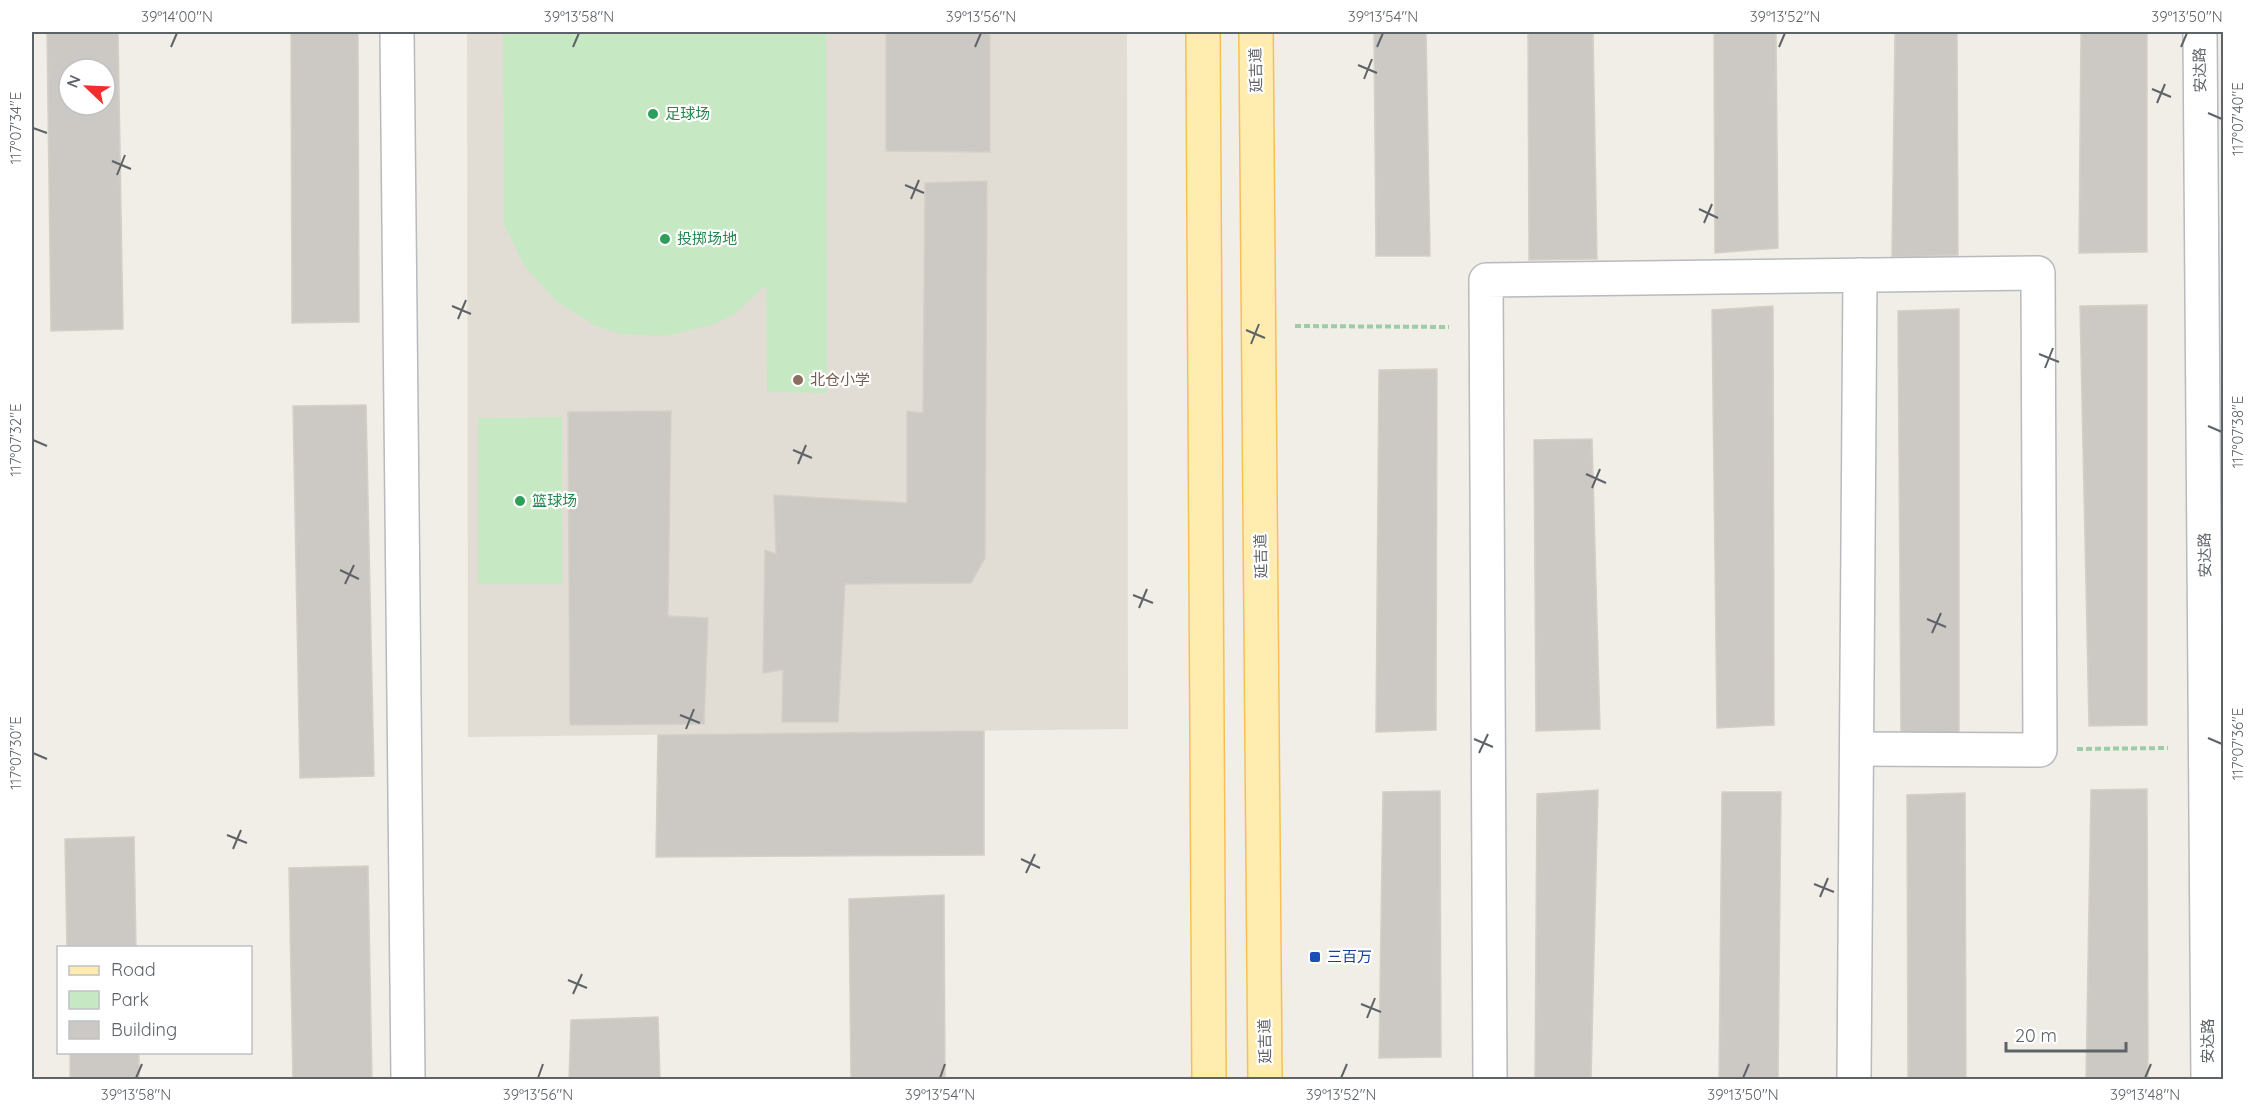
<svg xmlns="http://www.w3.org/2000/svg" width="2255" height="1111" viewBox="0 0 2255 1111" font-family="Quicksand,'Noto Sans SC',sans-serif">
	<rect width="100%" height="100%" fill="#f1eee7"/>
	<path fill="#e1ddd5" d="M467 32H1127L1128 729 468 737Z"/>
	<g fill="#c6e9c3">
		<path d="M503 32H826L827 393 767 392 766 285 735 314 712 325 665 336 620 334 596 326 557 302 525 267 504 224Z"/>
		<path d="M562 417V584H478V418Z"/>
	</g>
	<g fill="#ccc9c4" stroke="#d6cfc5" stroke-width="1.5" fill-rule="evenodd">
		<path d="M47 32H118L123 329 51 331ZM69 69H105V105H69Z"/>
		<path d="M291 32H358L359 322 292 323Z"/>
		<path d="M886 32H990V152L886 151Z"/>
		<path d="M1374 32H1426L1430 256H1376Z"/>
		<path d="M1528 32H1593L1597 259 1529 260Z"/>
		<path d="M1714 32H1776L1778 248 1715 253Z"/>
		<path d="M1895 32H1957L1958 255 1892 257Z"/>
		<path d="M2081 32H2147V252L2079 253Z"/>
		<path d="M987 181 985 558 971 583 845 584 838 722H782L783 670 763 673 765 550 776 554 774 495 907 503V411L923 413 925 183Z"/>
		<path d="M2147 305V725L2089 726 2080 306Z"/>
		<path d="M1773 306 1774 725 1717 728 1712 310Z"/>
		<path d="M1959 309V735L1901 739 1898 311Z"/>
		<path d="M1437 369 1436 730 1376 732 1379 370Z"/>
		<path d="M366 405 374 776 300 778 293 406Z"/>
		<path d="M671 411 668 616 708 618 704 724 570 725 568 412Z"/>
		<path d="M1592 439 1600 729 1536 731 1534 440Z"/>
		<path d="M984 731V855L656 857 658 735Z"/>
		<path d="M2147 789 2148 1080H2086L2091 790Z"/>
		<path d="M1598 790 1591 1080H1535L1537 794Z"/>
		<path d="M1440 791 1441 1057 1379 1058 1383 792Z"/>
		<path d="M1722 792H1781L1778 1080H1719Z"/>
		<path d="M1965 793 1966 1080H1908L1907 795Z"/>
		<path d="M134 837 136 948H67L65 839Z"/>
		<path d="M368 866 372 1080H293L289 868Z"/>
		<path d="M944 895 945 1080H851L849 899Z"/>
		<path d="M658 1017 660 1080H569L571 1020Z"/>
		<rect x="70" y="1052" width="69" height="28"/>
	</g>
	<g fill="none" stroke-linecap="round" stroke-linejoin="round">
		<defs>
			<g id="minor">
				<path d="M397 32 408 1080"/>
				<path d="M2200 32 2208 1080"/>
				<path d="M1490 1080 1486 280 2038 273 2040 750 1857 749"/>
				<path d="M1854 1080 1860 275"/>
			</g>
			<g id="major">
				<path d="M1203 32 1209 1080"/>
				<path d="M1256 32 1265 1080"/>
			</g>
		</defs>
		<use href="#minor" stroke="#b7babe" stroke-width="36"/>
		<use href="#major" stroke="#f8bf59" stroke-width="36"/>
		<g stroke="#9ccda6" stroke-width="4" stroke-dasharray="6 3" stroke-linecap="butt">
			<path d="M1295 326 1449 327"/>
			<path d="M2077 749 2168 748"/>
		</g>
		<use href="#minor" stroke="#fff" stroke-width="33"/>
		<use href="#major" stroke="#ffecae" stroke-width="33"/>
	</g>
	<path fill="none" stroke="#5e6368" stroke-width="2" d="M171 47 177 33M573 47 579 33M975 47 981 33M1377 47 1383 33M1779 47 1785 33M2181 47 2187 33M1358 65 1377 73M1364 79 1372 59M2152 89 2171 97M2157 103 2165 84M2208 113 2222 119M33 128 47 133M112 161 131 169M117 175 125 155M905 185 924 193M911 199 919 180M1699 209 1718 218M1704 223 1712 204M452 306 471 314M458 319 466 300M1246 330 1265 338M1251 344 1259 324M2039 354 2059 362M2045 368 2053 348M2208 426 2222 432M33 440 47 446M793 450 812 458M798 464 806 445M1586 474 1606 483M1592 488 1600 469M340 570 359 579M345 584 354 565M1133 595 1153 603M1139 608 1147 589M1927 619 1946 627M1932 633 1941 613M680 715 700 723M686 729 694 709M2208 738 2222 744M1474 739 1493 747M33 753 47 759M1479 753 1488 734M227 835 247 843M233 849 241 830M1021 859 1040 868M1026 873 1035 854M1814 884 1834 892M1820 897 1828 878M568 980 587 988M573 994 582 974M1361 1004 1381 1012M1367 1018 1375 998M136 1078 142 1064M538 1078 543 1064M940 1078 945 1064M1341 1078 1347 1064M1743 1078 1749 1064M2145 1078 2151 1064"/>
	<g fill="#2e9e5b" stroke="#fff" stroke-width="2">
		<circle cx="653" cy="114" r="6"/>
		<circle cx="665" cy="239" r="6"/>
		<circle cx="520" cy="501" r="6"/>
	</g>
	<circle fill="#8d6e63" stroke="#fff" stroke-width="2" cx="798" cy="380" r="6"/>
	<rect fill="#1a4fb4" stroke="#fff" stroke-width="2" x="1309" y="951" width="12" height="12" rx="3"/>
	<g text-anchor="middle" stroke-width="4.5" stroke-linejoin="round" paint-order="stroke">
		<g font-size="15" fill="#5e6368" stroke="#fff">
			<text transform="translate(1256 70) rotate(-91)" y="5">延吉道</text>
			<text transform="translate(2200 70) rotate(-91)" y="5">安达路</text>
			<text transform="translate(2205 555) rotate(-91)" y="5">安达路</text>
			<text transform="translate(1261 556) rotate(-91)" y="5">延吉道</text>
			<text transform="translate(1265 1041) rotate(-91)" y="5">延吉道</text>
			<text transform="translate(2208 1041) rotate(-90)" y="5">安达路</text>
		</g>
		<g font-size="15" fill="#27864d" stroke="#fff" text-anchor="start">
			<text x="665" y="119">足球场</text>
			<text x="677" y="244">投掷场地</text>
			<text x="532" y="506">篮球场</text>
		</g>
		<g font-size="15" fill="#785e54" stroke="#fff" text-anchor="start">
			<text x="810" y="385">北仓小学</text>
		</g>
		<g font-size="15" fill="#164399" stroke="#fff" text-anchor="start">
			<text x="1327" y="962">三百万</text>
		</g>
	</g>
	<rect width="2255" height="1111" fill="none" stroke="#ffffff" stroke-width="66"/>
	<rect x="57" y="946" width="195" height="108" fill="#ffffff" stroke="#bfc1c3" stroke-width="1.5"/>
	<rect x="69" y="966" width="30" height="9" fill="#ffecae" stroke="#bfc1c3" stroke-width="1.5"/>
	<text x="111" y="976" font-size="18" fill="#5e6368">Road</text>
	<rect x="69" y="991" width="30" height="18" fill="#c6e9c3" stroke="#bfc1c3" stroke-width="1.5"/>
	<text x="111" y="1006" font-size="18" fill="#5e6368">Park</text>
	<rect x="69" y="1021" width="30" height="18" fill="#ccc9c4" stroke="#bfc1c3" stroke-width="1.5"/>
	<text x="111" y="1036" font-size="18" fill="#5e6368">Building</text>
	<g transform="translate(87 87) rotate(293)"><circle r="28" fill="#ffffff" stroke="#bfc1c3" stroke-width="1.5"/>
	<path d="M0-4.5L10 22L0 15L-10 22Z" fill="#f22d2c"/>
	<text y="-9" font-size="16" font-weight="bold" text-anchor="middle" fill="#5e6368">N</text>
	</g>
	<path d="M2006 1042v9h120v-9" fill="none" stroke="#5e6368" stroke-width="3"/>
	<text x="2015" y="1042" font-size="18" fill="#5e6368" stroke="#ffffff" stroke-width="4.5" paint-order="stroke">20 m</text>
	<rect x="33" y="33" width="2189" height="1045" fill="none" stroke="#5e6368" stroke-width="2"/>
	<g font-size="15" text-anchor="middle" fill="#5e6368">
		<text x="177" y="22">39°14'00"N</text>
		<text x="579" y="22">39°13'58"N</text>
		<text x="981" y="22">39°13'56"N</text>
		<text x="1383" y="22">39°13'54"N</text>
		<text x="1785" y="22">39°13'52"N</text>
		<text x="2187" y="22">39°13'50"N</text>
		<text transform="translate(2238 119) rotate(-90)" y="5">117°07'40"E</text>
		<text transform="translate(16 128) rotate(-90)" y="5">117°07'34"E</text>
		<text transform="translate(2238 432) rotate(-90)" y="5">117°07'38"E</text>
		<text transform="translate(16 440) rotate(-90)" y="5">117°07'32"E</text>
		<text transform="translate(2238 744) rotate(-90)" y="5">117°07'36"E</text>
		<text transform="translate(16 753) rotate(-90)" y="5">117°07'30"E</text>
		<text x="136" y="1100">39°13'58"N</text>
		<text x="538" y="1100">39°13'56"N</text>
		<text x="940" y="1100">39°13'54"N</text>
		<text x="1341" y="1100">39°13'52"N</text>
		<text x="1743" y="1100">39°13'50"N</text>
		<text x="2145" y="1100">39°13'48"N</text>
	</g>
</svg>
